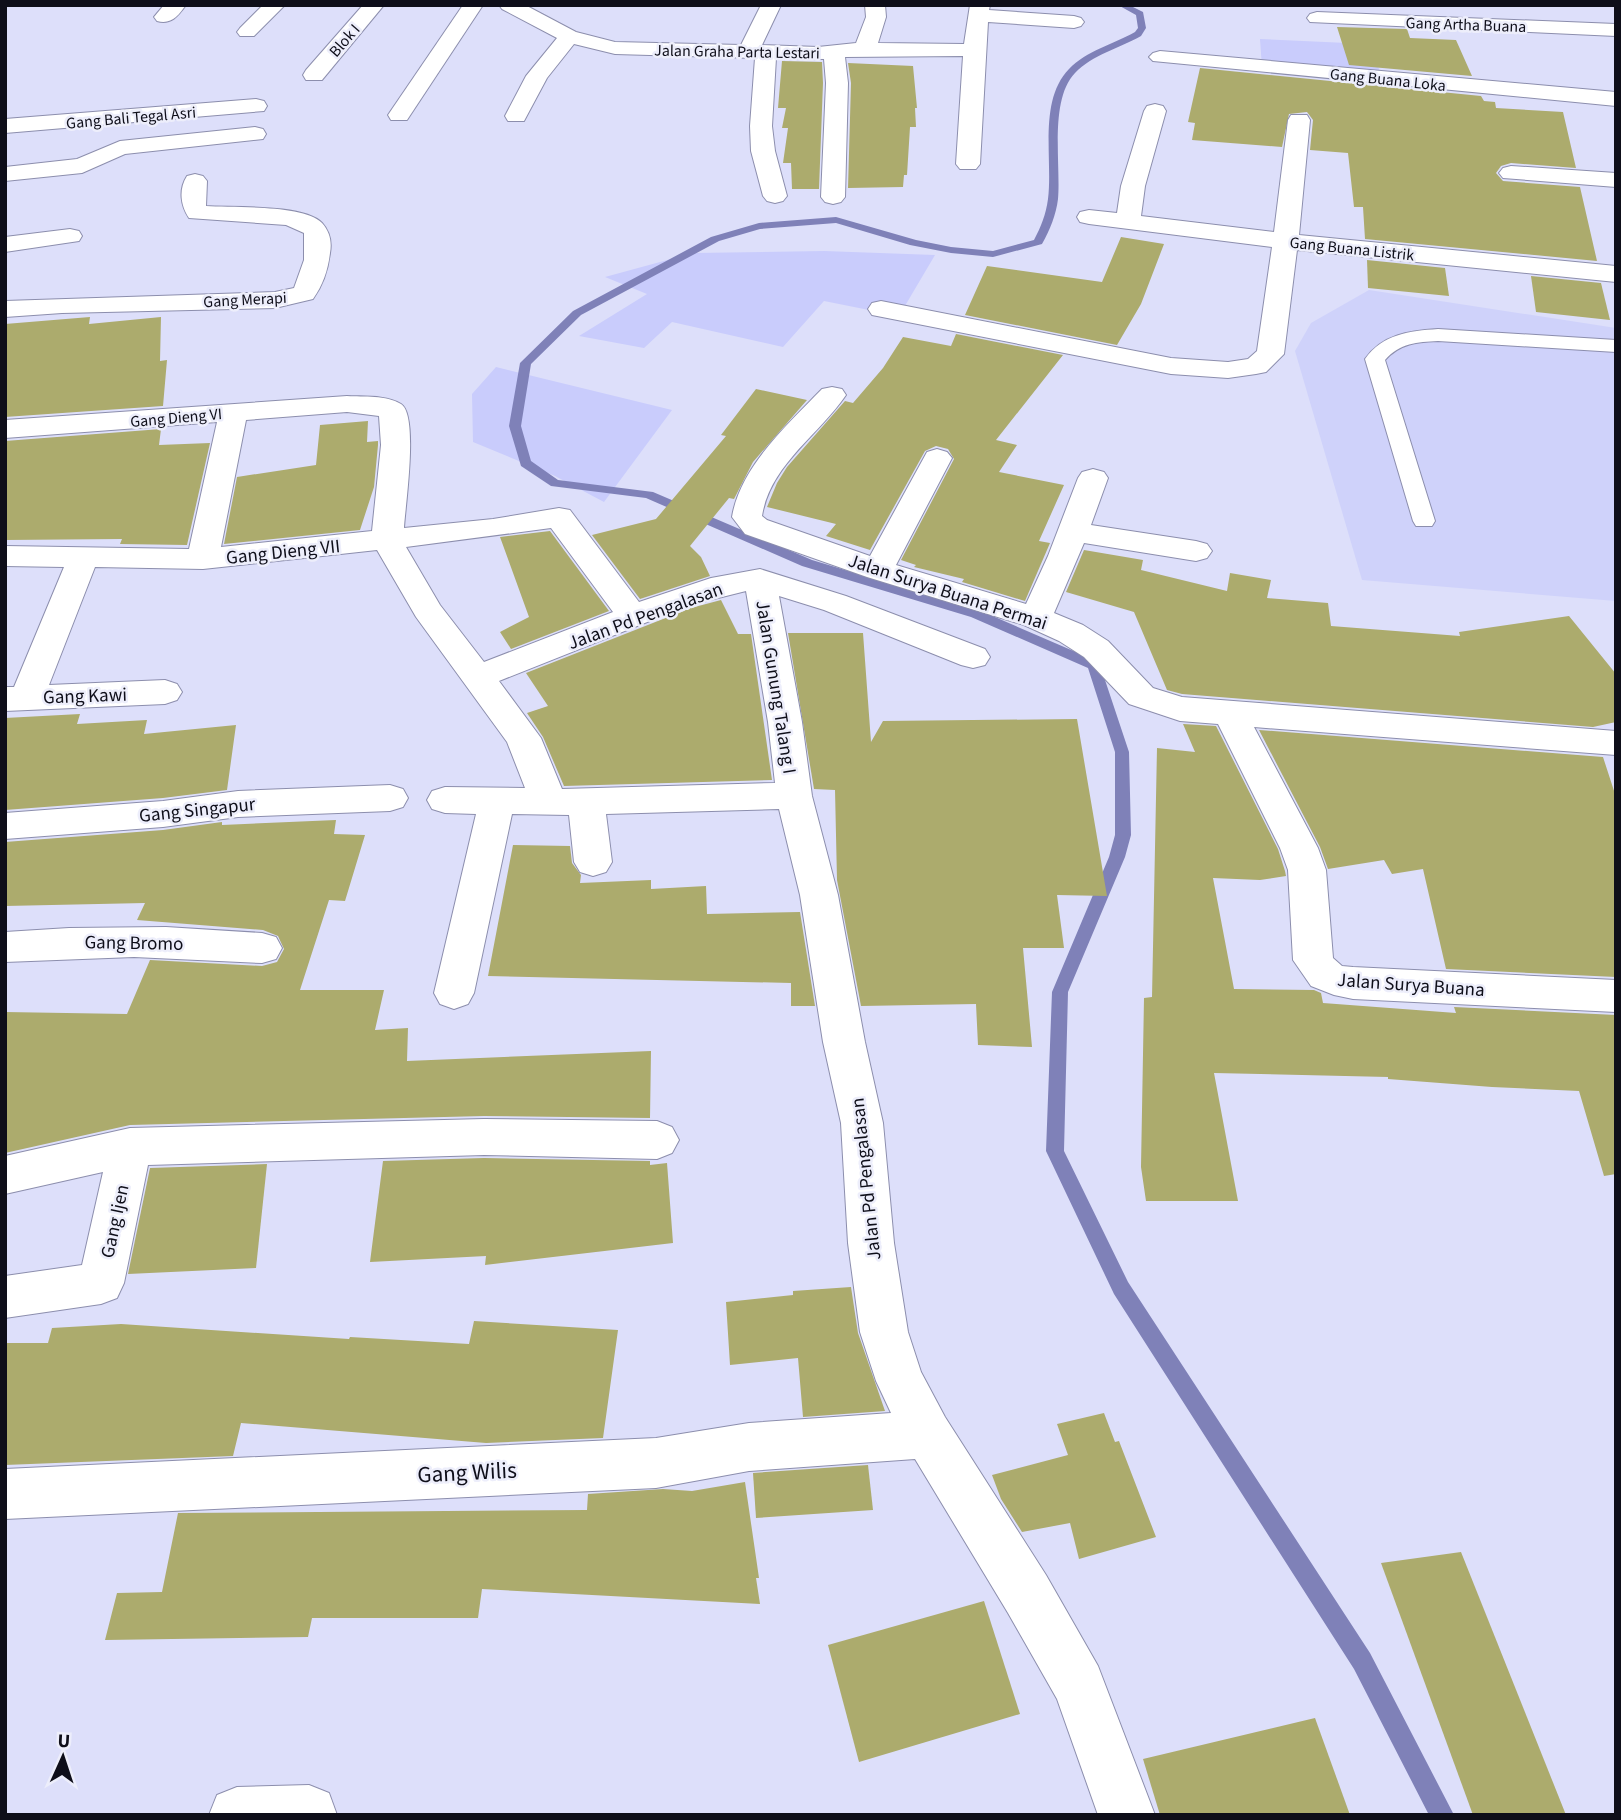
<svg xmlns="http://www.w3.org/2000/svg" width="1621" height="1820" viewBox="0 0 1621 1820" font-family="'Source Sans 3',sans-serif">
	<rect width="100%" height="100%" fill="#dddffa"/>
	<path fill="#cfd2fa" d="M1369 290 1616 328V601L1362 580 1295 351 1311 323Z"/>
	<g fill="#c9ccfc">
		<path d="M1260 39 1369 44 1383 79 1262 67Z"/>
		<path d="M824 251 935 255 899 316 824 301 783 347 672 322 644 348 579 336 647 294 605 277 693 253Z"/>
		<path d="M496 367 672 410 604 502 555 476 473 442 472 394Z"/>
	</g>
	<g fill="none" stroke-linecap="round" stroke-linejoin="round">
		<path fill="#7f81b8" fill-rule="evenodd" d="M1118 5H1129L1143 12 1146 28 1141 36C1120 48 1092 55 1075 73 1049 100 1061 164 1058 199 1056 215 1050 230 1042 244L993 257 951 253 910 245 836 223 760 229 719 241 581 315 531 364 521 426 531 461 558 480 653 492 812 560 981 611 1099 662 1129 752 1131 835 1125 857 1068 992 1064 1151 1128 1282 1370 1653 1454 1815H1429L1354 1669 1114 1294 1046 1151 1052 992 1109 857 1115 835V752L1088 668 971 617 802 566 646 498 551 486 521 466 509 426 520 363 573 311 711 237 759 223 836 217 916 240 951 247 993 251 1034 240C1041 227 1046 214 1048 199 1053 159 1038 101 1069 69 1086 51 1114 44 1135 32L1138 28 1136 15Z"/>
	</g>
	<g fill="#acab6d">
		<path d="M1337 27 1407 29 1410 38 1456 40 1472 76 1349 65Z"/>
		<path d="M782 61 822 62 823 83 819 189H792L791 163H783L788 128H782L786 108H778Z"/>
		<path d="M848 63 913 66 917 108H915L916 127H910L907 175H904L903 187 848 188 851 83Z"/>
		<path d="M1200 68 1481 96 1484 101 1495 102 1496 108 1563 112 1576 168 1511 163 1501 166 1496 173 1503 181 1580 187 1597 261 1365 239 1363 207H1354L1348 153 1310 150 1313 120 1307 112 1289 114 1282 147 1192 140 1195 123 1188 122Z"/>
		<path d="M1121 237 1164 244 1141 304 1117 345 965 315 987 266 1102 282Z"/>
		<path d="M1367 260 1445 268 1449 296 1368 288Z"/>
		<path d="M1531 276 1601 283 1610 320 1536 312Z"/>
		<path d="M90 317 89 324 161 317 160 361 167 360 163 406 5 417V324Z"/>
		<path d="M956 334 1063 355 996 440 1017 445 999 472 1064 485 1039 541 1050 543 1025 601 962 582 964 579 914 567 916 565 901 560 954 459 948 449 936 446 925 451 870 550 826 536 836 524 767 507 777 483 787 467 845 401 853 403 883 368 903 337 951 346Z"/>
		<path d="M756 389 807 400 753 462 734 499 729 498 690 546 701 557 710 576 640 599 592 535 656 519 726 436 721 435Z"/>
		<path d="M368 421 367 442 378 441V445L374 487 360 530 224 544 237 477 316 465 320 425Z"/>
		<path d="M161 429 159 445 210 443 187 545 120 544 122 539 5 540V441Z"/>
		<path d="M550 531 609 611 511 649 500 632 529 617 500 537Z"/>
		<path d="M1084 550 1143 560 1141 570 1227 591 1230 573 1271 580 1267 598 1328 603 1331 626 1460 636 1459 632 1569 616 1616 674V722L1593 727 1182 694 1167 690 1134 612 1066 592Z"/>
		<path d="M721 600 738 634H751L772 780 564 786 543 737 527 713 548 706 526 673 691 608Z"/>
		<path d="M788 633H863L871 742 883 721 1077 719 1107 896 1057 895 1064 948H1023L1032 1047 978 1045 976 1004 861 1006 837 880 835 790 814 789Z"/>
		<path d="M80 714 77 724 147 720 144 734 236 725 227 790 163 798 5 810V718Z"/>
		<path d="M1183 724 1216 726 1278 849 1285 871 1286 876 1260 880 1213 878 1234 989 1314 990 1321 993 1323 1003 1456 1013 1454 1007 1616 1015V1174L1604 1176 1579 1091 1492 1087 1388 1079V1077L1214 1073 1238 1201H1146L1141 1167 1144 998 1152 997 1157 748 1195 752Z"/>
		<path d="M1259 730 1603 757 1616 797V977L1446 969 1423 869 1392 874 1384 860 1328 869 1320 847Z"/>
		<path d="M336 820 334 834 365 835 345 901 329 900 300 990H384L375 1030 408 1028 407 1061 651 1051 650 1118 484 1116 130 1125 5 1153V1012L127 1014 150 960 262 966 277 962 284 949 278 936 263 930 137 920 145 903 5 906V842L163 830 222 822V825Z"/>
		<path d="M513 845 570 846 572 863 581 875 580 883 651 880V889L706 886 707 914 800 912 815 1006H791V983L488 976Z"/>
		<path d="M484 1158 650 1161V1165L667 1163 673 1243 485 1265 486 1256 370 1262 383 1161Z"/>
		<path d="M267 1164 256 1268 128 1274 150 1168Z"/>
		<path d="M851 1287 858 1333 885 1411 803 1417 798 1358 730 1365 726 1302 793 1295V1291Z"/>
		<path d="M474 1321 618 1330 603 1438 486 1443 241 1423 233 1456 5 1465V1343H48L52 1328 121 1324 349 1339 350 1337 469 1344Z"/>
		<path d="M1104 1413 1115 1442 1119 1441 1156 1537 1079 1559 1070 1523 1022 1532 1001 1499 992 1475 1068 1455 1057 1424Z"/>
		<path d="M868 1465 873 1510 756 1518 753 1473Z"/>
		<path d="M745 1482 759 1578H756L760 1604 482 1589 478 1618H312L308 1637 105 1640 117 1593 162 1592 178 1513 587 1510 588 1494 663 1489 692 1491Z"/>
		<path d="M1461 1552 1566 1815H1473L1381 1563Z"/>
		<path d="M984 1601 1020 1714 859 1762 828 1645Z"/>
		<path d="M1315 1718 1350 1815H1160L1143 1759Z"/>
	</g>
	<g fill="none" stroke-linecap="round" stroke-linejoin="round">
		<defs>
			<path id="service" d="M1438 329 1616 340V352L1438 341C1417 342 1400 343 1385 360L1435 521 1432 526H1416L1413 521 1365 359C1383 334 1409 331 1438 329Z"/>
			<g id="minor">
				<path d="M164 5H186C178 16 171 25 157 21L154 17Z"/>
				<path d="M263 5H285L254 36H240L237 32 240 28Z"/>
				<path d="M363 5H384L322 80H306L303 75 306 70Z"/>
				<path d="M463 5H483L407 120H391L388 115Z"/>
				<path d="M499 5H525L576 32 615 42 741 45 761 5H781L762 45 818 47 856 43 866 17 865 5H885L886 17 878 43 964 44 970 5H990L989 10 1074 16 1081 18 1084 22 1081 26 1074 28 988 22 980 164 976 169H960L956 164 963 56 845 57 848 83 845 197 841 202 833 204 825 202 821 197 826 83 824 59 776 58 772 126 775 151 787 196 783 201 775 203 767 201 763 196 751 151 750 126 755 58 615 54 574 44 547 78 524 121H508L505 116 526 76 557 38 502 9Z"/>
				<path d="M1317 12 1616 24V36L1310 22 1307 18 1310 14Z"/>
				<path d="M1160 51 1616 92V106L1153 61 1149 57 1153 53Z"/>
				<path d="M256 99 264 101 267 106 264 111 5 133V119Z"/>
				<path d="M1155 104 1163 106 1166 111 1145 186 1141 216 1274 232 1288 120 1291 115H1307L1310 120 1299 235 1616 266V282L1297 250 1284 354 1266 372 1256 374 1228 378 1171 374 872 315 868 309 872 303 881 301 1171 358 1228 362 1248 359 1257 351 1272 247 1089 224 1080 222 1077 217 1080 212 1089 210 1117 213 1121 186 1144 111 1147 106Z"/>
				<path d="M255 127 263 129 266 134 263 139 125 154 82 173 5 181V167L77 159 120 141Z"/>
				<path d="M1511 166 1616 173V187L1503 178 1499 173 1503 168Z"/>
				<path d="M195 174 203 176 207 181 206 206C232 208 304 204 322 223 330 232 332 242 330 253 328 270 323 285 313 299L275 308 62 313 5 317V301L275 292 294 288 304 260V233L286 225 189 218C181 206 178 190 187 176Z"/>
				<path d="M70 229 79 231 82 236 79 241 5 252V237Z"/>
				<path d="M832 387 842 389 846 395C819 435 770 465 762 516L767 520 870 556 927 452 937 449 947 452 952 458 896 565 1026 604 1048 556 1078 478 1082 472 1093 469 1104 472 1108 478 1091 525 1196 541 1207 544 1212 551 1207 558 1196 561 1084 543 1054 613 1083 625 1108 641 1153 688 1182 697 1616 731V755L1254 727 1318 848 1326 870 1333 958 1342 966 1353 967 1616 980V1012L1353 999 1334 995 1311 986 1293 960 1288 870 1280 848 1218 724 1180 721 1129 704 1084 657 1059 641 1024 625 867 577 745 534 732 517C740 467 788 424 822 389Z"/>
				<path d="M347 396C364 397 386 395 401 404 419 415 405 507 404 528L493 519 559 508 570 510 639 602 711 578 760 569 846 596 985 649 990 657 985 665 973 668 961 665 824 610 779 596 802 722 812 796 838 895 865 1042 883 1123 894 1243 908 1332 921 1372 945 1417 1046 1575 1098 1666 1155 1815H1098L1057 1699 1008 1613 915 1459 749 1471 656 1488 5 1519V1469L656 1438 749 1423 891 1413 876 1381 860 1332 848 1243 841 1123 823 1042 800 895 779 809 606 814 612 862 606 872 593 876 580 872 574 862 569 815 512 814 474 993 468 1004 454 1009 440 1004 434 993 476 814 445 813 432 809 427 800 432 791 445 787 525 788 507 742 416 617 377 550 203 569 95 567 49 685 165 680 177 684 182 692 177 700 165 704 5 711V687H14L64 567 5 566V546L189 549 217 422 5 438V420ZM347 412 379 416 381 445 372 531 221 547 246 420ZM551 528 613 612 484 662 440 605 406 547ZM746 591 768 722 775 783 562 789 541 738 499 681 690 605Z"/>
				<path d="M390 785 403 789 408 798 403 807 390 811 238 817 163 827 5 839V813L163 801 238 791Z"/>
				<path d="M166 927 262 933 276 937 282 948 276 959 262 963 134 957 5 962V932L69 928Z"/>
				<path d="M484 1119 657 1121 672 1127 679 1140 672 1153 657 1159 484 1155 148 1165 124 1283 117 1298 101 1304 5 1318V1276L82 1265 103 1172 5 1194V1156L130 1128Z"/>
				<path d="M309 1785 329 1793 337 1815H209L217 1795 237 1787Z"/>
			</g>
		</defs>
		<use href="#service" stroke="#8c8ead" stroke-width="2"/>
		<use href="#minor" stroke="#8c8ead" stroke-width="2"/>
		<use href="#service" fill="#fff" fill-rule="evenodd"/>
		<use href="#minor" fill="#fff" fill-rule="evenodd"/>
	</g>
	<g text-anchor="middle" stroke-width="5" stroke-linejoin="round" paint-order="stroke">
		<g font-size="16" fill="#0e0e19" stroke="#edeefb">
			<text transform="translate(1466 24) rotate(2)" y="6">Gang Artha Buana</text>
			<text transform="translate(344 40) rotate(-49)" y="6">Blok I</text>
			<text transform="translate(737 51) rotate(1)" y="6">Jalan Graha Parta Lestari</text>
			<text transform="translate(1388 79) rotate(6)" y="6">Gang Buana Loka</text>
			<text transform="translate(131 117) rotate(-5)" y="6">Gang Bali Tegal Asri</text>
			<text transform="translate(1352 248) rotate(6)" y="6">Gang Buana Listrik</text>
			<text transform="translate(245 299) rotate(-3)" y="6">Gang Merapi</text>
			<text transform="translate(176 417) rotate(-5)" y="6">Gang Dieng VI</text>
		</g>
		<g font-size="19" fill="#0e0e19" stroke="#edeefb">
			<text transform="translate(283 551) rotate(-6)" y="7">Gang Dieng VII</text>
			<text transform="translate(948 591) rotate(18)" y="7">Jalan Surya Buana Permai</text>
			<text transform="translate(645 615) rotate(-20)" y="7">Jalan Pd Pengalasan</text>
			<text transform="translate(777 687) rotate(81)" y="7">Jalan Gunung Talang I</text>
			<text transform="translate(85 695) rotate(-2)" y="7">Gang Kawi</text>
			<text transform="translate(197 809) rotate(-6)" y="7">Gang Singapur</text>
			<text transform="translate(134 942) rotate(1)" y="7">Gang Bromo</text>
			<text transform="translate(1411 984) rotate(4)" y="7">Jalan Surya Buana</text>
			<text transform="translate(865 1179) rotate(-96)" y="7">Jalan Pd Pengalasan</text>
			<text transform="translate(114 1221) rotate(-78)" y="7">Gang Ijen</text>
		</g>
		<g font-size="23" fill="#0e0e19" stroke="#edeefb">
			<text transform="translate(467 1472) rotate(-3)" y="8">Gang Wilis</text>
		</g>
	</g>
	<rect width="1621" height="1820" fill="none" stroke="#0e0e19" stroke-width="14"/>
	<g transform="translate(63 1757) rotate(3)" stroke="#edeefb" stroke-width="5" paint-order="stroke">
	<path d="M0-5L12 26L0 18L-12 26Z" fill="#0e0e19"/>
	<text y="-10" font-size="19" font-weight="bold" text-anchor="middle" fill="#0e0e19">U</text>
	</g>
</svg>
